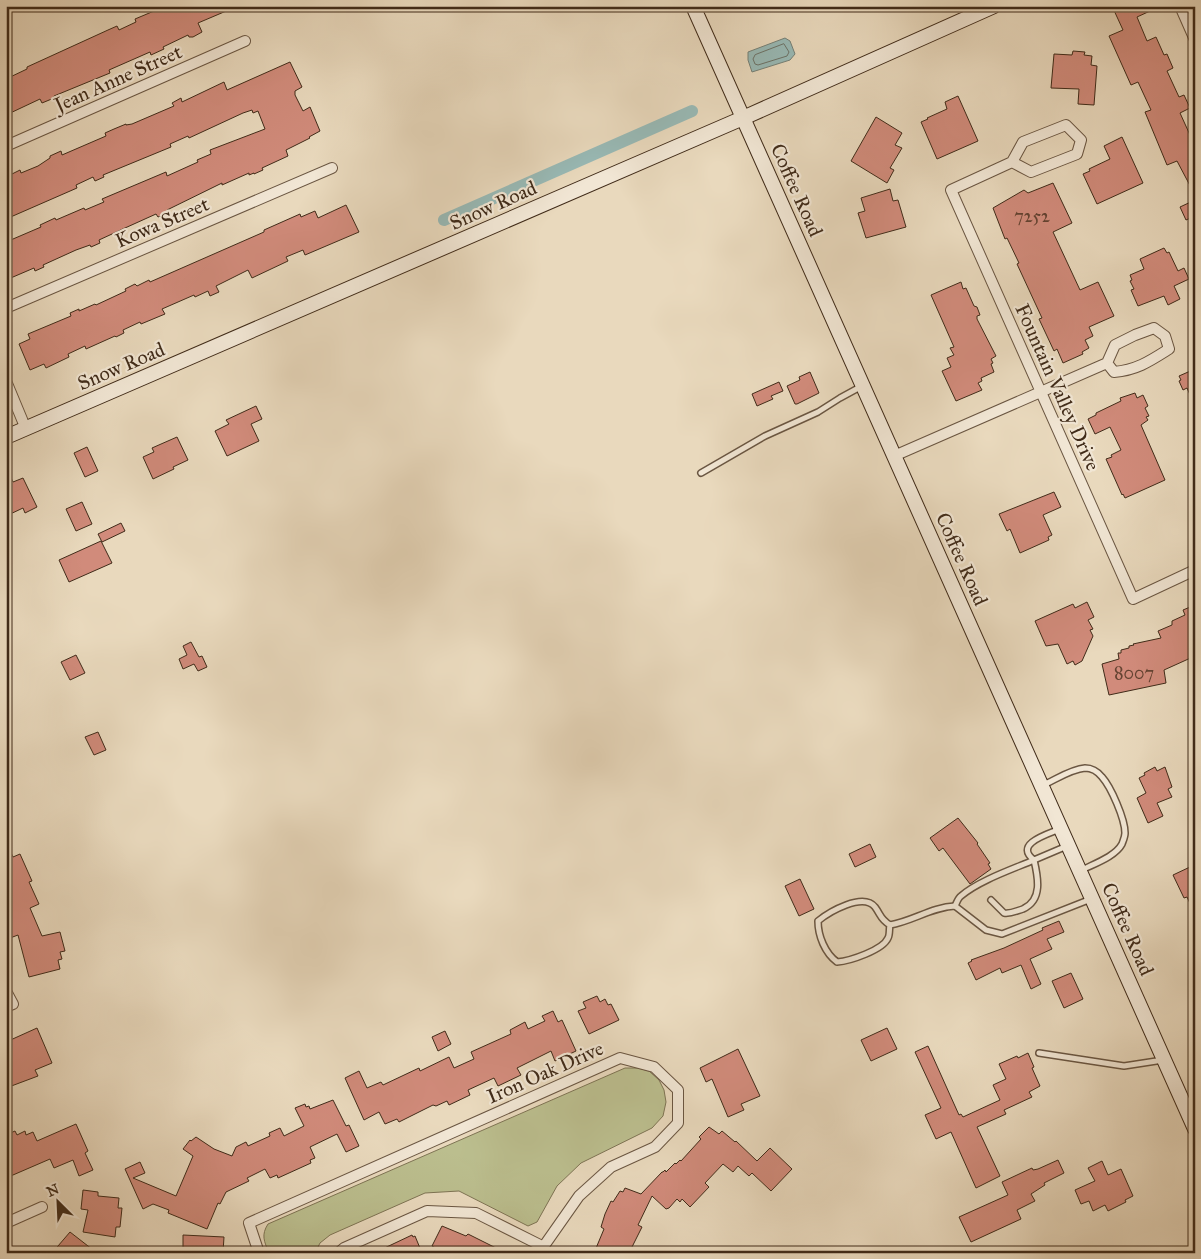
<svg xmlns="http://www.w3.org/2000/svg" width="1201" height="1259" viewBox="0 0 1201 1259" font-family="'IM FELL Great Primer',serif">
	<rect width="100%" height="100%" fill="#e9d9bd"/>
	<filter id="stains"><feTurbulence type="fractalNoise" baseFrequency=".004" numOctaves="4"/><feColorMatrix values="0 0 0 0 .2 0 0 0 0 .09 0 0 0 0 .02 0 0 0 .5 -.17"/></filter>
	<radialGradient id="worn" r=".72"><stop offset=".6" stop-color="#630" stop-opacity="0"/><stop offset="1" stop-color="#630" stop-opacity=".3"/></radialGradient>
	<path fill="#bbbe8e" stroke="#7e7454" d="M625 1068H638L649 1071 659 1080 664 1090 666 1102 663 1116 652 1128 581 1163 557 1186 537 1222 528 1226 459 1191 425 1193 330 1235 320 1243 315 1253H269C264 1241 261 1235 268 1224Z"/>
	<path fill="#98b9b5" stroke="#758077" d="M785 38 790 41 795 54 790 60 752 72 748 60V52Z"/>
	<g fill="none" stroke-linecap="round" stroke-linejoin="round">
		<path stroke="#6c7267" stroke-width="1" d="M784 44 789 52 787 56 758 65 755 64 753 59 755 55Z"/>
		<path stroke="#98b9b5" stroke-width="12" d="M444 220 692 111"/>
	</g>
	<g fill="#d18b7b" stroke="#402b19">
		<path d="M166 6H238L198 23 202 32 193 37H189L188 35 163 47 164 49 151 55 150 52 109 70 110 73 54 96V98L42 103 40 99 6 115V79L27 69V67L108 30 117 26 119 30 136 22 135 19Z"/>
		<path d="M1112 6H1161L1137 17 1147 41 1156 37 1164 55 1167 54 1173 68 1167 71 1179 97 1184 95 1190 108 1180 113 1190 135 1195 133V195L1177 161 1167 165 1145 112 1151 110 1138 82 1131 85 1109 36 1123 30Z"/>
		<path d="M1073 51 1085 52 1084 55 1092 56 1091 65 1097 66 1094 105 1078 104 1079 89 1051 88 1054 54 1072 55Z"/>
		<path d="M290 62 302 87 295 91V95L303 111 310 107 320 131 309 137 310 138 286 150 288 156 262 168 263 170 254 174V173L249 175V173L222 185V183L167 210 168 213 158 217 156 214 125 228 99 240 100 243 91 247 90 245 76 250 43 265 44 267 35 271 34 268 6 280V242L41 227 40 225 55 218 56 220 84 208 85 210 104 202 102 199 166 172 167 176 198 162 197 160 211 154 210 150 265 129 258 111 253 113 252 110 243 113 189 138 188 136 170 144 171 147 103 175 104 177 95 181 93 177 76 185 77 188 6 219V177L20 170 21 173 38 166 50 158V156L61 151 62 155 106 136 105 133 114 129 126 124V125L132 124 174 106 172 103 181 98 182 102 224 82 227 90Z"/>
		<path d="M958 96 978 141 937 159 921 122 928 119 927 118 947 109 945 102Z"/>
		<path d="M876 117 902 133 895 145 902 148 890 168 894 170 887 183 851 161Z"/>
		<path d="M1122 137 1143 183 1097 204 1083 174 1090 171 1089 169 1091 168 1110 159 1104 146Z"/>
		<path d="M1053 183 1072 223 1053 232 1080 290 1098 282 1114 316 1089 327 1093 336 1085 340 1089 348 1082 352 1083 354 1063 363 1057 349 1054 351 1039 319 1042 318 1017 264 1019 263 1008 240 1007 238 1005 239 993 208 1024 190 1028 193Z"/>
		<path d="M890 189 893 201 898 200 906 227 866 238 858 213 865 211 861 198Z"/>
		<path d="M1195 200V216L1186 220 1180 207Z"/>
		<path d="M346 205 359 232 305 255 303 250 286 257 288 261 252 278 248 270 216 286 219 292 210 296 208 291 195 297 194 295 162 309 165 314 141 324 140 322 123 330 124 333 116 337 115 336 86 349 85 346 68 354 69 357 46 368 44 364 30 370 19 344 30 339 28 334 71 316 70 313 79 309V311L95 304 96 305 126 291 125 289 135 284 137 286 149 280 150 282 264 232V230L300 214 301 217 315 211 318 218Z"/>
		<path d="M1164 248 1167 253 1169 252 1178 271 1184 268 1189 279 1174 286 1180 299 1168 305 1164 296 1138 306 1131 290 1134 289 1130 281 1132 280 1130 275 1144 269 1140 259Z"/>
		<path d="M961 282 963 289 966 288 974 306 977 307 980 315 977 316V319L996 356 991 359 993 363 991 364 994 372 981 378 982 381 978 383 982 390 956 401 942 371 951 367 947 358 954 355 950 348 954 347 931 295Z"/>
		<path d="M1195 369V406L1187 388 1183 390 1179 381 1181 380 1179 376Z"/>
		<path d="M810 372 819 393 797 404H795L787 386 800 380 799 377Z"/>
		<path d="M779 382 783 391 771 396 773 399 757 406 752 394Z"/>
		<path d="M1135 393 1137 398 1143 395 1148 406 1145 408 1149 416 1146 417 1148 420 1141 425 1165 480 1125 498 1123 494 1122 495 1106 459 1112 457 1111 455 1121 450 1110 427 1095 434 1088 419 1096 415V413L1121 401 1120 398Z"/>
		<path d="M256 406 262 419 251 424 259 441 227 456 215 431 229 424 226 420Z"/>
		<path d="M177 437 188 460 173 467 174 469 153 479 143 457 154 452 152 448Z"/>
		<path d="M87 447 98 471 85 477 74 453Z"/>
		<path d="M6 467 13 482 23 478 37 507 25 513 23 508 6 516Z"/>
		<path d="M1054 492 1061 507 1043 515 1052 535 1048 537 1049 540 1020 553 1010 529 1007 531 999 514Z"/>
		<path d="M82 502 92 524 76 531 66 509Z"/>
		<path d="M121 523 125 531 102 542 98 534Z"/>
		<path d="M101 541 112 563 69 582 59 560Z"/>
		<path d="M1087 602 1094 617 1088 620 1093 629 1090 630 1093 636 1082 661 1075 665 1073 661 1067 664 1058 644 1046 646 1035 621 1073 604 1075 608Z"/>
		<path d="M1195 605V656L1164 670 1166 683 1109 695 1102 664 1119 659 1118 653H1121V650L1129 648V646L1134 645 1133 644 1161 638 1158 631 1172 625V621L1185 615 1183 610Z"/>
		<path d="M191 642 199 657 202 656 207 667 198 671 194 664 183 669 179 659 187 655 183 646Z"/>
		<path d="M76 655 85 673 70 680 61 662Z"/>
		<path d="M98 732 106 750 94 755 85 737Z"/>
		<path d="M1155 767 1157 771 1165 767 1172 787 1168 789 1172 797 1157 803 1163 816 1148 823 1137 798 1146 793 1139 778 1145 775 1144 773Z"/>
		<path d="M958 818 978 843 977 844 990 863 988 864 991 869 970 884 943 848 939 851 930 838Z"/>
		<path d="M6 842 13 857 20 854 32 881 29 882 39 904 30 908 42 936 60 932 65 951 60 952 62 959 58 960 60 969 29 977 18 935 10 938 6 930Z"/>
		<path d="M870 844 876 857 855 867 849 854Z"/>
		<path d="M1190 867 1192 872 1195 871V914L1187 897 1184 898 1173 875Z"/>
		<path d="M800 879 814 909 799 916 785 886Z"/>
		<path d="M1059 921 1064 932 1047 939 1052 949 1030 959 1041 984 1031 989 1021 965 1002 973 1000 968 976 980 968 963 972 961 971 960 1004 948 1043 930 1042 928Z"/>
		<path d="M1071 973 1083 999 1064 1008 1052 981Z"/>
		<path d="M597 996 600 1002 605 999 608 1005 611 1004 619 1020 589 1034 578 1011 586 1008 583 1002Z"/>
		<path d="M553 1011 558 1022 562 1020 576 1051 555 1061 551 1051 517 1068 521 1075 498 1086 494 1078 468 1090 470 1095 449 1105 447 1101 436 1106 433 1105 399 1122 397 1119 385 1124 379 1112 364 1120 345 1078 359 1071 367 1088 381 1082 383 1085 419 1068 420 1071 449 1057 454 1068 474 1059 471 1052 511 1034 510 1030 525 1022 528 1029 545 1021 542 1016Z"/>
		<path d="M37 1028 52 1063 35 1070 38 1076 6 1088V1042Z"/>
		<path d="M887 1028 897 1049 871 1061 861 1040Z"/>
		<path d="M445 1031 451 1044 438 1051 432 1037Z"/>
		<path d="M928 1046 959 1115 961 1114 963 1117 1000 1100 993 1085 1006 1079 999 1064 1017 1056 1018 1058 1028 1053 1034 1067 1032 1068 1040 1086 1029 1092 1032 1097 1004 1110 1006 1114 977 1127 1000 1176 976 1188 951 1132 936 1139 925 1115 941 1108 915 1052Z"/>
		<path d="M738 1049 760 1096 741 1104 744 1110 728 1117 712 1079 706 1082 700 1068Z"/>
		<path d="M333 1100 346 1126 349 1125 359 1146 346 1152 337 1134 310 1147 315 1158 310 1160 311 1163 278 1178 277 1175 270 1178 265 1169 247 1178 249 1181 226 1192 220 1204 218 1203 207 1229 168 1213 169 1210 153 1204 143 1209 125 1169 140 1162 145 1173 133 1178 176 1196 193 1156 183 1149 190 1140 191 1141 196 1137 214 1149 232 1156 236 1147 246 1142 248 1146 270 1136 269 1133 280 1128 284 1136 304 1126 295 1108 305 1104 306 1107 309 1106 310 1109Z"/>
		<path d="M76 1124 88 1151 85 1153 93 1170 79 1176 73 1160 54 1168 50 1159 6 1178V1135L15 1131 17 1135 25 1131 26 1135 33 1132 37 1141Z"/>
		<path d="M709 1127 719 1134 722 1131 735 1142 736 1141 757 1161 770 1148 792 1169 771 1191 752 1173 749 1176 738 1166 733 1172 723 1164 705 1183 709 1187 690 1207 682 1199 680 1202 677 1199 669 1208 666 1209 652 1196 638 1225 642 1227 629 1253H594L604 1229 601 1227 605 1214 611 1201 613 1202 620 1191 623 1192 625 1188 641 1194 662 1172H663L665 1170 666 1172 675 1163 676 1164 680 1160 681 1161 701 1139 699 1137Z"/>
		<path d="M1058 1160 1064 1173 1044 1183 1045 1185 1031 1194 1035 1201 1017 1210 1021 1219 971 1242 959 1217 1008 1195 1002 1182 1032 1168 1033 1170 1038 1169Z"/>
		<path d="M1102 1161 1108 1175 1121 1169 1133 1196 1125 1200 1126 1202 1108 1211 1105 1205 1093 1211 1089 1201 1081 1204 1075 1190 1095 1181 1088 1168Z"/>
		<path d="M83 1190 98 1192V1196L119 1198 118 1208H122L120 1227H116L115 1237 83 1232 88 1210 81 1209Z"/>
		<path d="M442 1226 466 1236 468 1234 506 1253H444L432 1246Z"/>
		<path d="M70 1232 97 1253H52Z"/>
		<path d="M183 1235 224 1237 223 1252 186 1253 187 1249H183Z"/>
		<path d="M412 1235 413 1237 415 1236 422 1253H374Z"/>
	</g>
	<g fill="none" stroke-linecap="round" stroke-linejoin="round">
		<defs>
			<g id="lane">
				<path d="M701 473 765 436 818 412 840 398 862 386"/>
				<path d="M1043 785C1055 780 1071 769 1085 768 1092 768 1098 772 1102 777 1111 787 1125 819 1125 833 1125 837 1123 841 1122 844 1115 857 1093 864 1080 871"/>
				<path d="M1060 829C1048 834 1013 844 1034 860L1067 846"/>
				<path d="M955 906C957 902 958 898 961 896 978 881 1013 869 1034 860 1038 877 1043 900 1023 909 1016 911 1011 914 1004 913L991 900"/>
				<path d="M890 925C889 929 890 935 888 938 883 950 850 961 837 962 825 953 818 936 818 921 829 912 863 892 875 907 881 915 880 919 890 925 913 921 932 907 955 906L986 930 1002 934 1091 899"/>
				<path d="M1039 1053 1124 1066 1163 1060"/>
			</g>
			<g id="street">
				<path d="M1180 6 1195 40"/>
				<path d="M6 146 245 41"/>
				<path d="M1012 162 1031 172 1077 154 1081 140 1066 125 1023 142 1012 162 951 190 1133 599 1195 570"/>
				<path d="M6 308 332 168"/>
				<path d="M6 381 26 429"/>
				<path d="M894 456 1107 363 1115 345 1135 335 1154 328 1165 336 1169 349C1150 361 1137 370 1114 372L1107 363"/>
				<path d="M6 991 13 1004 6 1007"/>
				<path d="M6 1223 42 1207"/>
				<path d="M259 1253 249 1223 620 1058 654 1067 678 1090V1123L655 1147 611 1167 579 1196 539 1253"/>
				<path d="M338 1253 344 1248 427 1211 476 1213 542 1246"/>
			</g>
			<g id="secondary">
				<path d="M693 6 1195 1129"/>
				<path d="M6 437 743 118 994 6"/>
			</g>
		</defs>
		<use href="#lane" stroke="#6a5642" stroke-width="8"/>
		<use href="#street" stroke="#6a5642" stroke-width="12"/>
		<use href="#secondary" stroke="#402b19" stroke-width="16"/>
		<use href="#lane" stroke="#f1e6d4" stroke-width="5"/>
		<use href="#street" stroke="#f1e6d4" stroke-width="10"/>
		<use href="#secondary" stroke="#f1e6d4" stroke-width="14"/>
	</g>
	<g text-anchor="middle" stroke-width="4.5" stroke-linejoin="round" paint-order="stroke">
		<g font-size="18" fill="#644332">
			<text x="1032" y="222">7252</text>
			<text x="1134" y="679">8007</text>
		</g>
		<g font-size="20" fill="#402b19" stroke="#f1e6d4">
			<text transform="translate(118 78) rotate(-24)" y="7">Jean Anne Street</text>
			<text transform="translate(797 190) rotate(66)" y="7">Coffee Road</text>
			<text transform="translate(493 205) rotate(-24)" y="7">Snow Road</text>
			<text transform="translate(162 222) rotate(-23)" y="7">Kowa Street</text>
			<text transform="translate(121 366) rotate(-23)" y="7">Snow Road</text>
			<text transform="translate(1058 387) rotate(66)" y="7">Fountain Valley Drive</text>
			<text transform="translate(962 559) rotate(66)" y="7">Coffee Road</text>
			<text transform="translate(1128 929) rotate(66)" y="7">Coffee Road</text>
			<text transform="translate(545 1072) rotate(-24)" y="7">Iron Oak Drive</text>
		</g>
	</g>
	<rect width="1201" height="1259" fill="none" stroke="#e9d9bd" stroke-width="25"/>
	<rect x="8" y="8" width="1186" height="1244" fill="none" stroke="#402b19" stroke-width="2.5"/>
	<rect x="12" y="12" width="1176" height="1234" fill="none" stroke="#402b19"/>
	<g transform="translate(58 1202) rotate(336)" stroke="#f1e6d4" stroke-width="4" paint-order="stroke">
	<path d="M0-4L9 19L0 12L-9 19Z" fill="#402b19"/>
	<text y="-8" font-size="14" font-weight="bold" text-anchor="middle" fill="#402b19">N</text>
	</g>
	<rect width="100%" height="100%" filter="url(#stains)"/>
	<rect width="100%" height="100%" fill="url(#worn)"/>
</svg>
